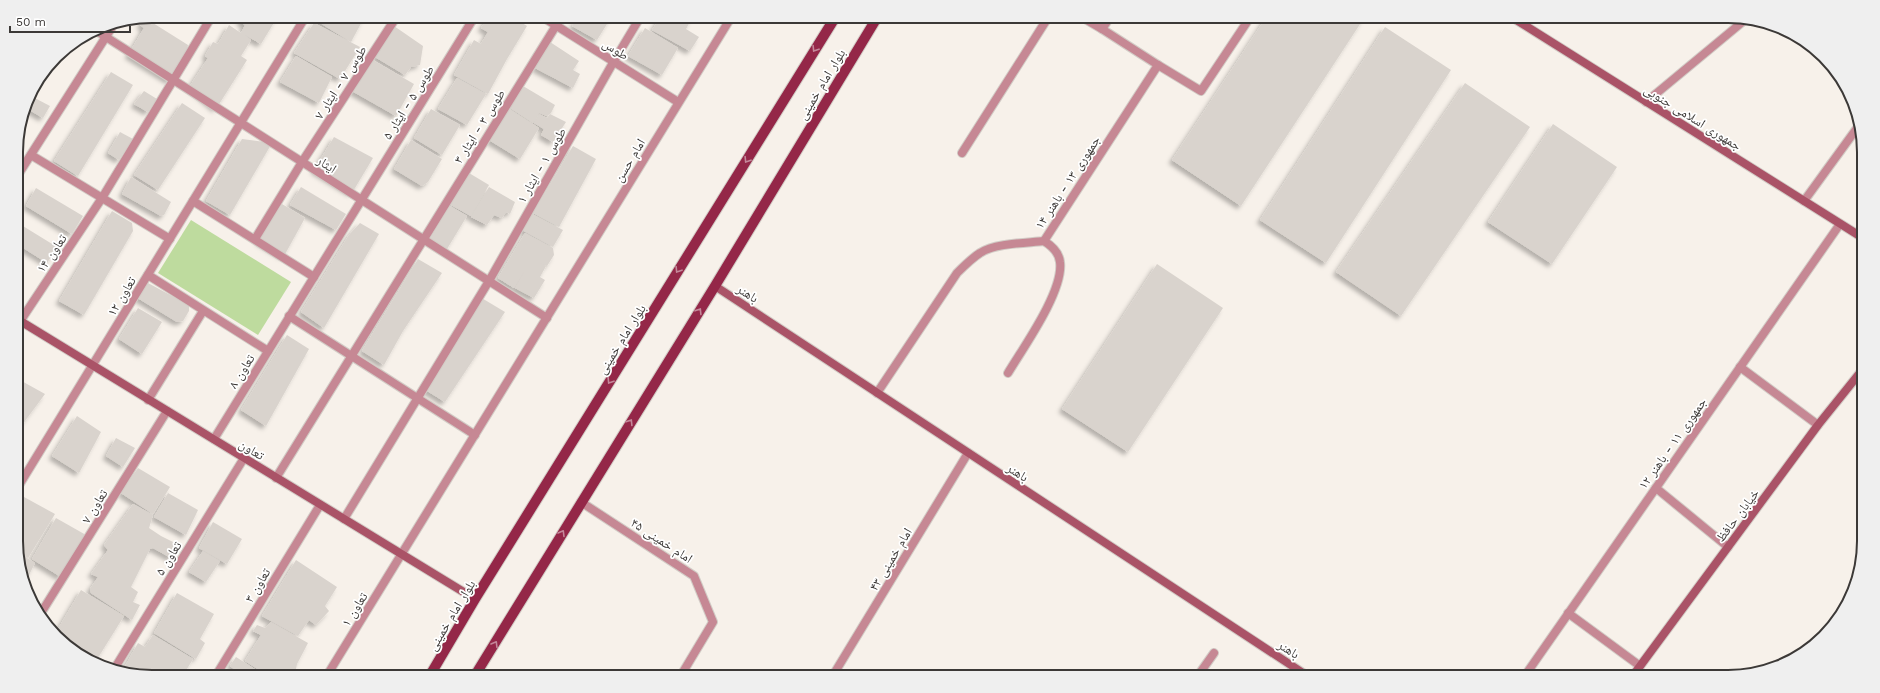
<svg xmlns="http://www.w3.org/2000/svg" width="1880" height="693" viewBox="0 0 1880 693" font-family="'Work Sans','Noto Naskh Arabic',sans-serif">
	<defs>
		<filter id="shadow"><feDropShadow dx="-3.5" dy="3.5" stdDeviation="2" flood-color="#0004"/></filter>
	</defs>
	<rect width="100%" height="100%" fill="#f7f1ea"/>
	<path fill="#bedb9e" d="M191 220 291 282 258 335 158 273Z"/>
	<g fill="#d9d3cd" filter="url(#shadow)">
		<path d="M240 16H278L261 44 245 35 251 40 241 56 247 60 216 109 190 86 208 58 220 66 205 56 213 42 218 44 229 25 241 33 245 25 240 22 242 17Z"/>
		<path d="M319 16H365L351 42 317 21Z"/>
		<path d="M489 16H511L527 26 507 59 488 94 454 75 474 40 481 44 488 32 481 28Z"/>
		<path d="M577 16H612L597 40 572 26 579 17Z"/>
		<path d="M658 16H693L686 29 699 37 690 51 652 30 660 18Z"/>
		<path d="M1267 16H1361L1364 18 1241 206 1172 160Z"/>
		<path d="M145 18 188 45 187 50 170 81 128 55 144 28 140 25Z"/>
		<path d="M314 23 360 47 340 79 294 53Z"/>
		<path d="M394 26 423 46 420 65 411 67 405 75 375 57Z"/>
		<path d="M1385 27 1451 70 1326 263 1260 220Z"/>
		<path d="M645 28 678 48 662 75 628 56Z"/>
		<path d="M550 42 579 61 573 70 580 74 573 88 535 68Z"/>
		<path d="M296 56 332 77 319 103 280 82Z"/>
		<path d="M371 59 414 84 396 116 352 91Z"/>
		<path d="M111 72 133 85 78 176 54 161Z"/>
		<path d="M457 78 486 94 467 125 438 109Z"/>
		<path d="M1465 83 1530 127 1401 316 1336 272Z"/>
		<path d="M523 86 555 105 551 113 547 116 539 113 533 123 510 108Z"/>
		<path d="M144 91 157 99 148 112 134 104Z"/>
		<path d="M29 95 50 106 43 118 26 108Z"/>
		<path d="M182 103 205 118 158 190 134 175Z"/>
		<path d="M508 108 539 128 520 159 489 140Z"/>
		<path d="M431 109 460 125 442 155 414 138Z"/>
		<path d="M539 114 547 118 550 114 566 122 553 142 541 135 544 129 534 123Z"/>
		<path d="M1553 124 1617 167 1552 264 1488 222Z"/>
		<path d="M120 132 133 139 119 160 108 153Z"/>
		<path d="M334 137 373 158 352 193 314 170Z"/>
		<path d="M242 139 272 143 230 215 206 201Z"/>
		<path d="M411 140 442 159 428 182 422 186 394 169Z"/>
		<path d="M573 146 596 159 559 227 533 213Z"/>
		<path d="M469 173 489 185 471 216 451 205Z"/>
		<path d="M131 177 171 202 164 215 161 216 122 194Z"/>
		<path d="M301 187 346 214 336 230 290 205Z"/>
		<path d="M489 187 515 202 510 214 506 212 502 218 494 215 487 225 471 217Z"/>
		<path d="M36 188 83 216 72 234 26 206Z"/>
		<path d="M282 204 305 218 284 256 259 241Z"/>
		<path d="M450 206 467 216 447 249 430 239Z"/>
		<path d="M112 211 132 223 133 231 84 315 59 301Z"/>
		<path d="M532 214 563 230 553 247 522 230Z"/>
		<path d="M18 223 57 247 47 263 17 244Z"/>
		<path d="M360 223 379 234 324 328 301 312 349 235Z"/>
		<path d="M525 233 553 248 554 255 547 266 540 263 546 266 540 277 545 280 534 298 515 288 524 272 514 288 498 278Z"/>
		<path d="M418 259 442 273 403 331 384 365 362 351Z"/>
		<path d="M1157 264 1223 308 1128 452 1062 409Z"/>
		<path d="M146 282 189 305V311L183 321 177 322 136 297Z"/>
		<path d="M480 297 505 312 445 402 424 389Z"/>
		<path d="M138 308 162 322 142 354 119 339Z"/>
		<path d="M287 335 309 349 266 426 241 410Z"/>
		<path d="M18 379 45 394 22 425 18 423Z"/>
		<path d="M77 416 101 432 79 473 52 456Z"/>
		<path d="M18 437 23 440 18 448Z"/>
		<path d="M116 438 135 448 123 467 106 456Z"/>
		<path d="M138 468 170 487 153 514 121 493Z"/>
		<path d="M168 493 198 510 186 535 154 517Z"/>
		<path d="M24 497 55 514 28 558 18 551V506Z"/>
		<path d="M133 504 153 515 149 528 161 536 179 545 171 558 153 548 150 549 131 587 138 592 133 602 140 605 132 620 91 593 90 589 98 577 91 574 108 550 104 545Z"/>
		<path d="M56 518 86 535 61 577 32 559Z"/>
		<path d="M213 522 242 539 227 564 199 548Z"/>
		<path d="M203 551 220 561 206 582 189 572Z"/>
		<path d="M19 553 35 563 26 581 19 567Z"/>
		<path d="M296 560 337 587 325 606 329 611 316 625 309 620 298 636 262 616Z"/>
		<path d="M81 590 124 616 96 661 55 634Z"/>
		<path d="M177 593 214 614 200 639 205 643 196 659 154 633Z"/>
		<path d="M271 622 308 643 297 664 296 669 294 672 291 671 288 677H270L245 661 261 635 253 631 257 625 265 628Z"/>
		<path d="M153 635 193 659 182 677H152L134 674 124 668 138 643 145 647Z"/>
		<path d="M236 657 267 677H229L234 669 230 666Z"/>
	</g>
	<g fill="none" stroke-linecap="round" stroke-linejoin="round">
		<defs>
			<g id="street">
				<path d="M541 16 678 102"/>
				<path d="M1080 16 1102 29"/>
				<path d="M95 30 547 318"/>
				<path d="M1158 65 1201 91 1251 16"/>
				<path d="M1646 102 1746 19"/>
				<path d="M962 153 1049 16"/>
				<path d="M31 155 170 239"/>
				<path d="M16 178 114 24"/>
				<path d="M193 201 314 277"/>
				<path d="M1804 201 1860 124"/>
				<path d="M255 239 302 162 397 16"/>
				<path d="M148 275 268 351"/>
				<path d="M289 316 475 435"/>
				<path d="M17 326 102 198 212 16"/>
				<path d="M1740 367 1818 425"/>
				<path d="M1008 373C1023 348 1064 291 1060 262 1059 252 1052 246 1044 241"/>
				<path d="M877 393 957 273C964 266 972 258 980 253 995 243 1027 243 1044 241L1158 65 1102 29 1111 16"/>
				<path d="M148 400 203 311"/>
				<path d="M214 439 475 16"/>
				<path d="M276 478 562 16"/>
				<path d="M18 487 306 16"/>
				<path d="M1656 488 1728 547"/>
				<path d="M581 502 694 576 713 622 680 677"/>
				<path d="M344 519 489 281 614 61 641 16"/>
				<path d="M41 613 167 411"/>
				<path d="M1568 613 1640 666"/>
				<path d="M113 671 244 458"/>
				<path d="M215 677 320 505"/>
				<path d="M326 677 732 16"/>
				<path d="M832 677 968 453"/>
				<path d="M1197 677 1214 653"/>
				<path d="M1524 677 1840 224"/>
			</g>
			<g id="secondary">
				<path d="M1510 16 1863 238"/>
				<path d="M715 286 1309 677"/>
				<path d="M17 319 475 599"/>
				<path d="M1632 677 1818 425 1863 369"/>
			</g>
			<g id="primary">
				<path d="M429 677 475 599 836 16"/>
				<path d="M474 677 715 286 878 16"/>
			</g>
		</defs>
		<use href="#street" stroke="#d2ccc6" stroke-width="10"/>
		<use href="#secondary" stroke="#d2ccc6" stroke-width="10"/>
		<use href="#primary" stroke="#d2ccc6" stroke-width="12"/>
		<use href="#street" stroke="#c68894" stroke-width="8"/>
		<use href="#secondary" stroke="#aa5367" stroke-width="8"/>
		<use href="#primary" stroke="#942748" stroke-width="10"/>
	</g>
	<defs><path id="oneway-chevron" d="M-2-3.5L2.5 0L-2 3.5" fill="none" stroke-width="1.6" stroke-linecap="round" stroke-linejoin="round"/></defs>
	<g stroke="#c4889a">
		<use href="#oneway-chevron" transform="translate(815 49) rotate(122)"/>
		<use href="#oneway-chevron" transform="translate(747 160) rotate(122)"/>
		<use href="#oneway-chevron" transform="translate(678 270) rotate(122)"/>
		<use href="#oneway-chevron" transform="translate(699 311) rotate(-58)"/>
		<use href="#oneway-chevron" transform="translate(610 381) rotate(122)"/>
		<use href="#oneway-chevron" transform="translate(630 422) rotate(-58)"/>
		<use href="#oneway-chevron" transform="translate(562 533) rotate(-59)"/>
		<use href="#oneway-chevron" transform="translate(495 644) rotate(-59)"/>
	</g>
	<g text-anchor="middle" stroke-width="3.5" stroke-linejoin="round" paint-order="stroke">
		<g font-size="13" fill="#3c3937" stroke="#fff">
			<text transform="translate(616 49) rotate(32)" y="5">طوس</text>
			<text transform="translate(340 82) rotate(-57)" y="5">طوس ۷ - ایثار ۷</text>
			<text transform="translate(821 84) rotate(-59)" y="5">بلوار امام خمینی</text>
			<text transform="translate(408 102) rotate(-58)" y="5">طوس ۵ - ایثار ۵</text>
			<text transform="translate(1693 117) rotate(32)" y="5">جمهوری اسلامی جنوبی</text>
			<text transform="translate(479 126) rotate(-58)" y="5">طوس ۳ - ایثار ۳</text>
			<text transform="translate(629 160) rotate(-59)" y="5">امام حسن</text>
			<text transform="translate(327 164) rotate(33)" y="5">ایثار</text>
			<text transform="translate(541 165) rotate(-60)" y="5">طوس ۱ - ایثار ۱</text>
			<text transform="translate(1067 182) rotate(-57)" y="5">جمهوری ۱۳ - باهنر ۱۴</text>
			<text transform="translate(51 253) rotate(-56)" y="5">تعاون ۱۴</text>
			<text transform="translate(748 293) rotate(33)" y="5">باهنر</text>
			<text transform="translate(121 296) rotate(-59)" y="5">تعاون ۱۲</text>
			<text transform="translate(621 339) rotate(-58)" y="5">بلوار امام خمینی</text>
			<text transform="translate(241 371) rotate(-58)" y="5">تعاون ۸</text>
			<text transform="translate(1672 443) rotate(-55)" y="5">جمهوری ۱۱ - باهنر ۱۲</text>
			<text transform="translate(252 449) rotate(32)" y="5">تعاون</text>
			<text transform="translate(1018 472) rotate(33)" y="5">باهنر</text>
			<text transform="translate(94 506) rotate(-58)" y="5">تعاون ۷</text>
			<text transform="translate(1737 515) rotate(-53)" y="5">خیابان حافظ</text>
			<text transform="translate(662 540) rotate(33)" y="5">امام خمینی ۴۵</text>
			<text transform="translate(168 558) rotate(-58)" y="5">تعاون ۵</text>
			<text transform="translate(890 559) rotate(-59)" y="5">امام خمینی ۴۳</text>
			<text transform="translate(257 585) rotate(-59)" y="5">تعاون ۳</text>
			<text transform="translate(354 609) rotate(-58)" y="5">تعاون ۱</text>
			<text transform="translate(451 615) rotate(-59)" y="5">بلوار امام خمینی</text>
			<text transform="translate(1289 649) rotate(33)" y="5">باهنر</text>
		</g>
	</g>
	<path d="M0 0H1880V693H0ZM152 23H1728A129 129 0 0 1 1857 152V541A129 129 0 0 1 1728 670H152A129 129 0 0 1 23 541V152A129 129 0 0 1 152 23Z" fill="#efefef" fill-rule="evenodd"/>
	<path fill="none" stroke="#3c3937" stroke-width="2" d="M152 23H1728A129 129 0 0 1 1857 152V541A129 129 0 0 1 1728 670H152A129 129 0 0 1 23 541V152A129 129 0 0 1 152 23Z"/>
	<path d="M10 26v6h120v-6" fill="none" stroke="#3c3937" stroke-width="2"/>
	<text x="16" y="26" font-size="12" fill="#3c3937" stroke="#ffffff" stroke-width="3" paint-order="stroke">50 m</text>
</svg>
